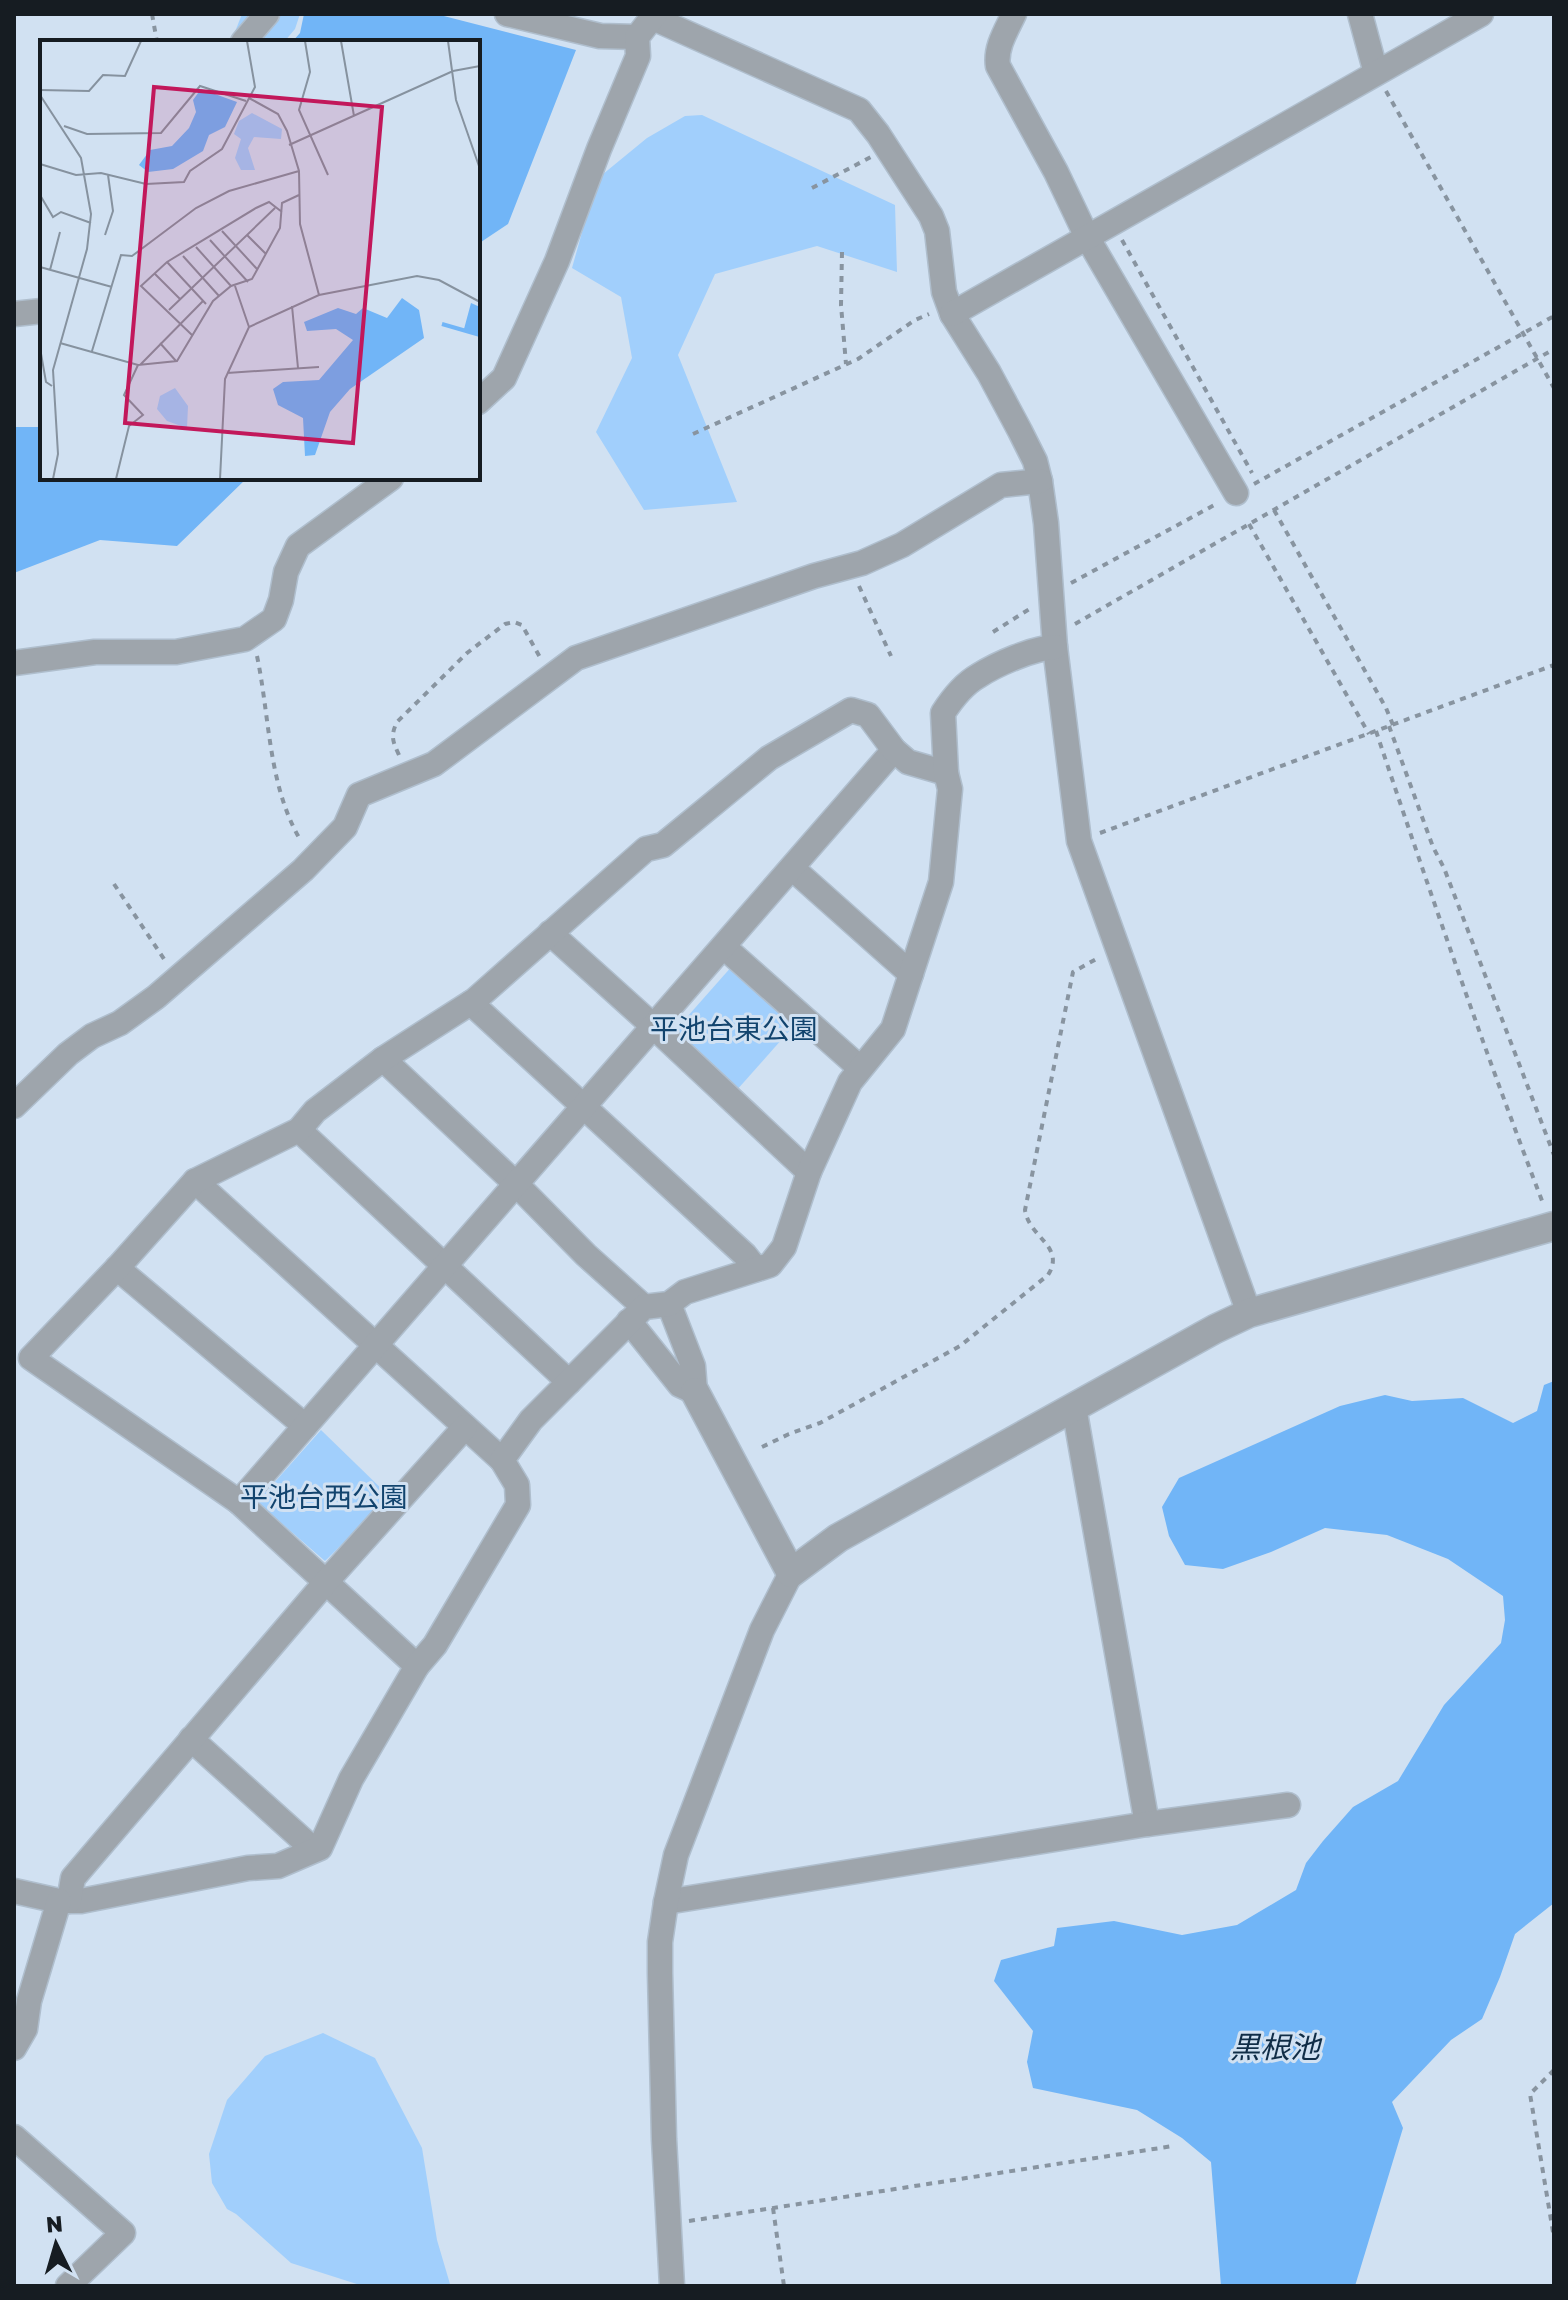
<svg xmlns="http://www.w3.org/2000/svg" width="1568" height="2300" viewBox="0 0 1568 2300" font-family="'Golos Text','Noto Sans JP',sans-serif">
	<rect width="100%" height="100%" fill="#d1e1f2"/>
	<g fill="#a1cffc">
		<path d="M242 14H300L295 29 284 42H231Z"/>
		<path d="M702 115 895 205 897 272 817 246 715 274 678 355 737 502 644 510 596 432 632 358 621 297 572 268 597 179 647 138 685 116Z"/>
		<path d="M733 965 798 1021 736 1091 672 1034Z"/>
		<path d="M321 1430 390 1497 325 1561 257 1502Z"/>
		<path d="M323 2033 375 2058 422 2148 437 2240 450 2284 447 2286H363L291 2263 236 2214 227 2209 212 2183 209 2154 227 2100 265 2056Z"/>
	</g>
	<g fill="#71b5f7">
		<path d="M304 14H436L576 50 508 224 478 244V42H292L300 33Z"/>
		<path d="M14 427H42V478H247L177 546 100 540 14 573Z"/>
		<path d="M1554 1381V1903L1515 1934 1500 1977 1482 2019 1451 2040 1392 2102 1403 2128 1355 2286H1221L1211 2162 1182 2138 1137 2110 1033 2088 1027 2062 1033 2031 994 1981 1001 1960 1054 1946 1057 1928 1114 1921 1182 1935 1237 1925 1296 1890 1306 1863 1323 1841 1353 1807 1398 1781 1444 1705 1501 1643 1505 1620 1503 1596 1448 1559 1387 1535 1325 1528 1271 1552 1223 1569 1185 1565 1169 1536 1162 1507 1179 1478 1340 1406 1385 1395 1412 1401 1463 1398 1513 1423 1537 1411 1544 1385Z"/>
	</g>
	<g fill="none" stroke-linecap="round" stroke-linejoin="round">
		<defs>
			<g id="minor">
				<path d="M507 14 600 36 637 37"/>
				<path d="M1014 14C1006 31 995 48 998 66L1056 172 1087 237 1236 493"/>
				<path d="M1360 14 1376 73"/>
				<path d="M653 18 859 110 878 134 931 216 937 231 944 292 952 314 989 373 1020 431 1035 461 1040 481 1046 523 1055 647 1079 841 1249 1313"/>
				<path d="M243 42 267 14"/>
				<path d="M14 314 42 311"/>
				<path d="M952 314 1481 14"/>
				<path d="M478 402 504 378 557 261 599 149 638 56 637 37 655 14"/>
				<path d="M14 663 95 652H176L245 639 274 619 281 600 286 572 298 546 391 478"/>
				<path d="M792 868 911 974"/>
				<path d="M550 933 652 1025 809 1172"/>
				<path d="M724 947 860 1068"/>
				<path d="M471 1003 745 1255 756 1269"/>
				<path d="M383 1059 516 1184 586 1255 644 1307"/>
				<path d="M14 1106 68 1054 92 1036 120 1023 156 997 303 870 345 827 359 795 434 764 576 658 814 576 862 563 902 545 1001 485 1040 481"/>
				<path d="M299 1130 569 1382"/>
				<path d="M195 1181 502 1460"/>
				<path d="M117 1268 305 1426"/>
				<path d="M629 1321 680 1385 695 1392 693 1366 669 1304"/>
				<path d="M1074 1407 1147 1824"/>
				<path d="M239 1502 894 750"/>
				<path d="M417 1666 239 1502 31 1358 119 1266 195 1181 299 1130 315 1111 383 1059 475 1000 646 849 663 845 769 758 851 710 868 715 894 750 908 762 946 773"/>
				<path d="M191 1739 314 1850"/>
				<path d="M14 1891 59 1901H81L248 1868 278 1866 320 1848 351 1779 417 1666 435 1645 518 1505 517 1485 502 1460 531 1420 644 1307 669 1304 685 1292 770 1265 784 1247 809 1172 850 1082 893 1029 941 882 950 789 946 773 943 713C952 699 964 684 978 676 997 664 1033 648 1055 647"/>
				<path d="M69 1901 73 1878 325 1583 465 1427"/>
				<path d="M666 1902 1147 1824 1288 1805"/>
				<path d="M14 2048 25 2029 29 2001 59 1901"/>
				<path d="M14 2137 123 2233 68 2286"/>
				<path d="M672 2286 664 2139 660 1973V1942L666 1902 676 1855 762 1630 791 1573"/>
			</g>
			<path id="tertiary" d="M695 1392 791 1573 838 1538 1215 1329 1249 1313 1554 1226"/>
		</defs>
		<use href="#minor" stroke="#afbecd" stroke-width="27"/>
		<use href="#tertiary" stroke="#afbecd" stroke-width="31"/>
		<g stroke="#8894a0" stroke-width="4" stroke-dasharray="6 6" stroke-linecap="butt">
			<path d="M152 14 157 42"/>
			<path d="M1386 91 1554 388"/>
			<path d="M812 188 871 157"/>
			<path d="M1122 240 1252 473"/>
			<path d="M842 252 841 305 846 364"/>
			<path d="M693 434 858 359 915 320 929 314"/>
			<path d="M1254 484 1554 316"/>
			<path d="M1274 510 1386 708 1393 725"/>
			<path d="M1249 524 1369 734"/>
			<path d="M1071 583 1218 503"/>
			<path d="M859 586 891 656"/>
			<path d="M1075 624 1554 349"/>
			<path d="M993 632 1031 608"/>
			<path d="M257 656C270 718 268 786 301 841"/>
			<path d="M1389 726 1433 847 1444 868 1554 1155"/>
			<path d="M1376 731C1429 890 1484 1049 1544 1206"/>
			<path d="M399 755C393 742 390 736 397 722L467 653 505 624 514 622 522 625 541 659"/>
			<path d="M1100 833 1554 665"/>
			<path d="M114 884 166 962"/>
			<path d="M762 1447 789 1434 820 1423 960 1346 1048 1275C1066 1246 1029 1238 1025 1210L1073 972 1098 958"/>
			<path d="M1554 2070 1530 2094 1554 2238"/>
			<path d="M773 2208 784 2286"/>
			<path d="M689 2221 1173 2146"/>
		</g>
		<use href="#minor" stroke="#9ea5ac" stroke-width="24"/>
		<use href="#tertiary" stroke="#9ea5ac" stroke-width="28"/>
	</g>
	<g text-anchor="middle" stroke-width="6" stroke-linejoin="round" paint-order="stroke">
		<g font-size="28" fill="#12446e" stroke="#d1e1f2">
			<text x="734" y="1039">平池台東公園</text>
			<text x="324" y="1507">平池台西公園</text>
		</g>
		<g font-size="30" font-style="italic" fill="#102d47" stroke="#d1e1f2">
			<text x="1275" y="2058">黒根池</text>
		</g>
	</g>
	<g transform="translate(40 40)">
		<rect width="440" height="440" fill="#d1e1f2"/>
		<path d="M212 73 242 89 241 99 214 97 208 108 215 130H201L195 118 201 99 194 94 199 81ZM135 348 148 366 147 388 127 381 117 369 120 356Z" fill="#a1cffc"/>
		<path d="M161 49 197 62 185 87 169 95 163 111 133 129 108 132 99 125 110 110 132 106 149 88 156 72 153 60ZM362 258 379 270 384 298 310 349 290 372 275 415 265 416 263 378 238 365 233 349 243 342 279 340 313 300 296 289 267 291 264 282 298 268 316 274 323 268 347 278ZM431 263 440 267V294L424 289Z" fill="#71b5f7"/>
		<path fill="none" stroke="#71b5f7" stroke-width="4" d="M402 284 440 295"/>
		<path fill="none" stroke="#86929f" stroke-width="2" d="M265 1 270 32 259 70 288 135M301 1 314 76M408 1 416 60 440 129M0 50 49 51 63 35 85 36 101 1M0 55 41 118 51 174 47 209 13 330 18 414 13 439M209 58 238 74 247 91 259 131 260 184 279 255M24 86 47 94 121 93 160 46 206 61M249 105 413 31 440 26M0 124 36 135 61 133 106 144 144 142 150 131 182 109 215 47 207 1M0 155 13 177 21 172 51 183M182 191 217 229M65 195 73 171 68 135M207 195 226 214M170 200 208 242M156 207 191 246M143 216 179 256M127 222 166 264M0 227 72 247M10 230 20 192M115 234 140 259M195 246 209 287M252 266 258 328M129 270 235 168M153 296 101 246 127 222 216 168 229 162 242 172M20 303 98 325 137 321 173 261 191 246 212 239 240 188 242 163 259 155M120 303 136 321M0 308 6 342 12 346M52 311 81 215 92 216 156 168 189 151 259 131M100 325 163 261M187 333 279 327M76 439 89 386 103 375 84 355 98 325M180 439 185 339 209 287 279 255 377 236 399 240 440 262"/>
		<path fill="#c2185b" fill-opacity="0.15" stroke="#c2185b" stroke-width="4" d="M114 47 342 67 313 403 85 383Z"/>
		<rect width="440" height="440" fill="none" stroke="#161c22" stroke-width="4"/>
	</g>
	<rect width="1568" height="2300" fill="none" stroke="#161c22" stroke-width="32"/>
	<g transform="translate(56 2244) rotate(355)" stroke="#d1e1f2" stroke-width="6" paint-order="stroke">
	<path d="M0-6L14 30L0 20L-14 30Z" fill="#161c22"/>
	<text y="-12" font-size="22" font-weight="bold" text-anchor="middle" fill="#161c22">N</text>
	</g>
</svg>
